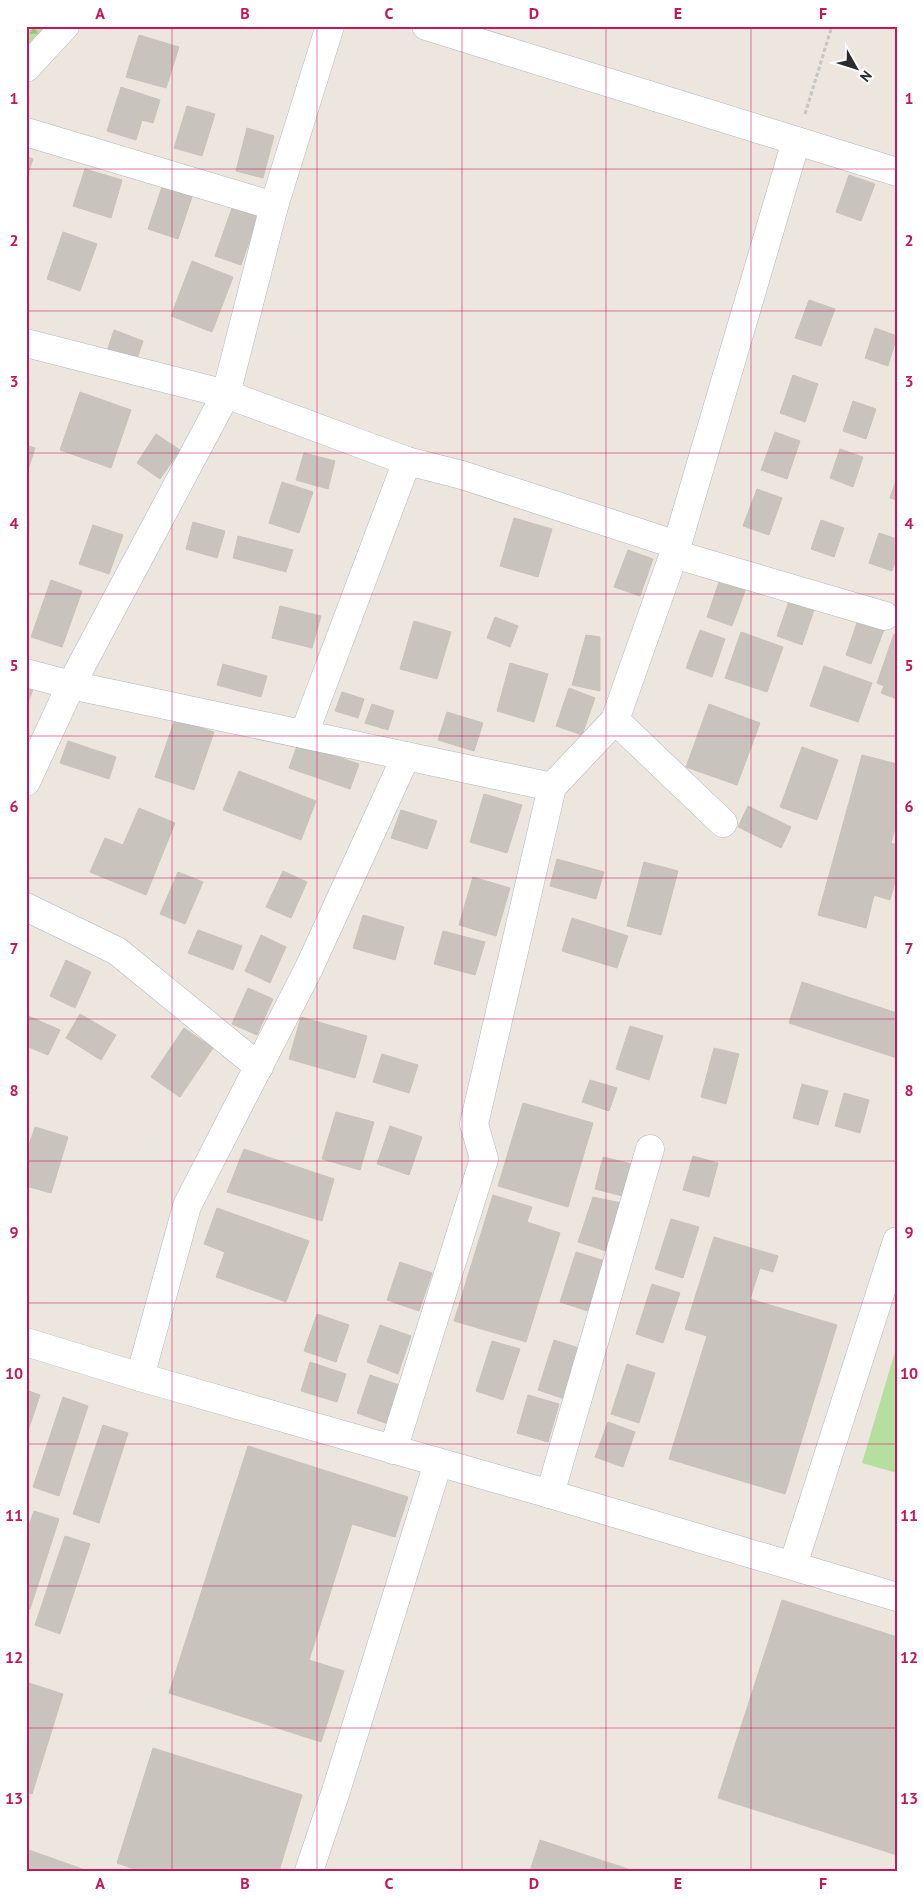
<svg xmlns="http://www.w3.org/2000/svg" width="923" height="1897" viewBox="0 0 923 1897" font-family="'PT Sans',sans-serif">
	<defs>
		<pattern id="forest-firs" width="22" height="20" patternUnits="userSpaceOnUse" patternTransform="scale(1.25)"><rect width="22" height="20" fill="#b4df9e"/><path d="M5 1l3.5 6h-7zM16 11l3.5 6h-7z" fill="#9bc088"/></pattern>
	</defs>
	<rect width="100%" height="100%" fill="#ece6de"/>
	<path fill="#b4df9e" d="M897 1345V1473L862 1463Z"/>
	<path fill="url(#forest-firs)" d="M26 26H56L26 56Z"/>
	<g fill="#c8c4bd" stroke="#c8c2b8">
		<path d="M139 35 179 47 166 88 126 77Z"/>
		<path d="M121 87 160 100 153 123 142 120 136 140 107 131Z"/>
		<path d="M187 106 215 114 202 156 174 148Z"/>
		<path d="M247 128 274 136 263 178 236 171Z"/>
		<path d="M26 156 33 159 26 179Z"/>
		<path d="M85 169 122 180 111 218 73 206Z"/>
		<path d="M849 175 875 184 861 221 836 212Z"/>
		<path d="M163 184 193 194 178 239 148 229Z"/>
		<path d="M232 208 258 217 241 265 215 256Z"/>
		<path d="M63 232 97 244 80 291 47 279Z"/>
		<path d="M192 261 233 277 212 332 171 316Z"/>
		<path d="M809 300 835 309 821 346 795 338Z"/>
		<path d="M875 328 897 336 888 366 865 358Z"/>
		<path d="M114 330 143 341 136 362 107 351Z"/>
		<path d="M793 375 818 384 805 422 780 413Z"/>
		<path d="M80 392 131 410 111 468 60 450Z"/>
		<path d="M853 401 876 409 866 439 843 431Z"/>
		<path d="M775 432 800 441 787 479 761 470Z"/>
		<path d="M156 434 180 450 160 479 137 463Z"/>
		<path d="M26 445 35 448 28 470H26Z"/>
		<path d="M840 449 863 457 853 487 830 478Z"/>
		<path d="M304 453 335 461 328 489 296 480Z"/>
		<path d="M897 478V500L890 498Z"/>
		<path d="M282 482 313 492 299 533 269 523Z"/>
		<path d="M757 489 782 498 769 535 743 526Z"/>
		<path d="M514 518 552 529 538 577 500 566Z"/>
		<path d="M821 520 844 528 834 557 811 549Z"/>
		<path d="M193 522 225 531 217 558 186 549Z"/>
		<path d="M93 525 123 535 109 574 79 564Z"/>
		<path d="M879 533 897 539V557L892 571 869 563Z"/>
		<path d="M238 536 293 550 286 572 233 558Z"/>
		<path d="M628 550 653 559 640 596 614 587Z"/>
		<path d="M720 579 746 588 732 626 707 617Z"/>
		<path d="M51 580 82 591 62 647 31 637Z"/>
		<path d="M790 598 815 607 802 645 777 636Z"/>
		<path d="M280 606 321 616 312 648 272 638Z"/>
		<path d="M495 617 518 626 510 647 487 638Z"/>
		<path d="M859 617 885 627 871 664 846 655Z"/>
		<path d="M414 621 451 632 437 679 400 669Z"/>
		<path d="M700 630 725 639 712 677 686 668Z"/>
		<path d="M741 632 783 647 767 692 725 678Z"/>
		<path d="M894 634 897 635V699L881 693 884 686 877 683Z"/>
		<path d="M586 635 600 637V691L572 685Z"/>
		<path d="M510 663 548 674 534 722 497 711Z"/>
		<path d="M223 664 267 676 261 697 217 685Z"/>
		<path d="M824 666 872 683 858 722 810 706Z"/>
		<path d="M26 684 34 686 26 709Z"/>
		<path d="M569 688 595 698 582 735 556 726Z"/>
		<path d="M342 692 364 699 358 718 335 711Z"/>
		<path d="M372 704 394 711 388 730 365 723Z"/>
		<path d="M709 704 760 723 737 785 686 767Z"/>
		<path d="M447 712 483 723 474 751 438 740Z"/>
		<path d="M175 719 214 732 194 790 155 777Z"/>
		<path d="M68 741 116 757 109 779 60 763Z"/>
		<path d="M298 743 359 764 350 789 289 768Z"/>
		<path d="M802 747 838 760 817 820 780 807Z"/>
		<path d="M862 755 897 764V821L891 843 897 845V875L890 900 874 895 866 928 818 915Z"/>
		<path d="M239 771 316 801 301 840 223 810Z"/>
		<path d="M484 794 522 805 507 853 470 842Z"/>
		<path d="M748 806 791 827 781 848 738 827Z"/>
		<path d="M139 808 175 823 146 895 90 872 105 838 123 845Z"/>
		<path d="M401 810 437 821 427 849 391 838Z"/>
		<path d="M557 859 604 872 596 899 550 886Z"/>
		<path d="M644 862 678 871 661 935 627 926Z"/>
		<path d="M283 871 307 882 291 918 266 907Z"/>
		<path d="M178 872 203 882 185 924 160 914Z"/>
		<path d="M473 877 510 888 496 936 459 925Z"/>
		<path d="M363 915 404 927 395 960 353 948Z"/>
		<path d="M572 918 628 936 617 968 562 951Z"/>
		<path d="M198 930 242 946 233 970 188 953Z"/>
		<path d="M443 931 485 942 475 975 434 964Z"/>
		<path d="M261 935 286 947 270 983 245 971Z"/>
		<path d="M66 960 91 972 75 1008 50 996Z"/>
		<path d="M802 982 897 1013V1058L789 1023Z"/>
		<path d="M248 988 273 999 257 1035 232 1024Z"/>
		<path d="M80 1014 116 1035 101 1060 66 1038Z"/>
		<path d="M26 1015 60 1030 48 1055 26 1046Z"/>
		<path d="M301 1017 367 1036 355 1078 289 1059Z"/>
		<path d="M630 1026 663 1036 649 1080 616 1069Z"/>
		<path d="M184 1028 213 1048 180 1097 151 1077Z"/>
		<path d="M714 1048 739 1054 726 1104 701 1097Z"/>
		<path d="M382 1054 418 1065 409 1093 373 1082Z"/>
		<path d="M590 1080 617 1088 609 1111 582 1102Z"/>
		<path d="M802 1084 828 1091 818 1125 793 1118Z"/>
		<path d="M844 1093 869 1100 860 1133 835 1126Z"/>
		<path d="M523 1103 593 1123 568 1207 498 1186Z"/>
		<path d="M336 1112 374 1122 360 1170 322 1159Z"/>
		<path d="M390 1126 422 1137 409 1175 377 1164Z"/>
		<path d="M35 1127 68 1137 51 1193 26 1186V1154Z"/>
		<path d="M244 1149 334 1179 322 1221 227 1192Z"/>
		<path d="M693 1156 718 1163 709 1197 683 1190Z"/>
		<path d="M603 1157 632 1164 623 1196 595 1189Z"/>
		<path d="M493 1195 532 1207 527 1222 560 1233 526 1342 454 1321Z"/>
		<path d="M593 1197 621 1203 606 1251 578 1242Z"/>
		<path d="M217 1208 309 1241 286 1302 216 1277 225 1252 204 1244Z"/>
		<path d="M671 1219 699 1227 683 1278 655 1269Z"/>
		<path d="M714 1237 778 1256 773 1272 760 1268 750 1299 837 1325 785 1494 669 1459 707 1336 685 1329Z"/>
		<path d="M576 1252 605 1261 588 1311 560 1302Z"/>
		<path d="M400 1262 432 1273 419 1311 387 1300Z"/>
		<path d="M652 1284 680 1293 663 1343 636 1334Z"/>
		<path d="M317 1314 349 1325 336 1362 304 1351Z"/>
		<path d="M380 1325 411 1336 398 1374 367 1362Z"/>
		<path d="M554 1340 582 1349 565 1399 538 1390Z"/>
		<path d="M492 1341 520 1349 503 1400 476 1391Z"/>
		<path d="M310 1362 346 1374 337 1402 301 1391Z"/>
		<path d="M627 1364 655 1373 639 1423 611 1414Z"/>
		<path d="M370 1375 402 1386 388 1424 357 1413Z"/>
		<path d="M26 1390 40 1395 26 1437Z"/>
		<path d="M528 1395 559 1404 548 1442 517 1433Z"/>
		<path d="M63 1397 88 1406 59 1496 33 1487Z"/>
		<path d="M608 1422 635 1432 623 1467 595 1457Z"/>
		<path d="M103 1425 128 1433 99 1523 73 1514Z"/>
		<path d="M248 1446 408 1497 395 1537 352 1524 309 1660 344 1671 321 1742 169 1693Z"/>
		<path d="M34 1511 59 1519 30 1609 26 1608V1534Z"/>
		<path d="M65 1536 90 1544 60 1634 35 1625Z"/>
		<path d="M782 1600 897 1637V1855L718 1798Z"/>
		<path d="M29 1683 63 1694 32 1794 26 1792V1692Z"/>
		<path d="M153 1748 302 1795 279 1871H140L117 1863Z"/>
		<path d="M540 1840 634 1871H530Z"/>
		<path d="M26 1849 88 1871H26Z"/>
	</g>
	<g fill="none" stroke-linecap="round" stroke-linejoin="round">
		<defs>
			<g id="minor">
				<path d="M426 26 897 172"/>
				<path d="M26 68 65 26"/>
				<path d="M26 132 274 206"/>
				<path d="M26 343 226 394 407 461 462 475 677 545"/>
				<path d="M674 554 885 616"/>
				<path d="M26 673 71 685 552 787"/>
				<path d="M615 720 723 823"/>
				<path d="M304 734 407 461"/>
				<path d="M26 782 71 685 226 394 274 206 330 26"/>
				<path d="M26 907 117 951 259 1067"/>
				<path d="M26 1342 140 1377 550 1494 897 1597"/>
				<path d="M140 1377 187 1206 309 968 406 756"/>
				<path d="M393 1450 484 1159 474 1124 552 787 615 720 677 545 796 141"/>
				<path d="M550 1494 650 1149"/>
				<path d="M793 1565 897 1241"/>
				<path d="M309 1871 336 1791 438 1463"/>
			</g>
		</defs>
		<use href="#minor" stroke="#b2b5be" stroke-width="29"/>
		<path stroke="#c4c4c4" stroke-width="3" stroke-dasharray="4 2.5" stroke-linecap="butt" d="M805 114 832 26"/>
		<use href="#minor" stroke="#fff" stroke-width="28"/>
	</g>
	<path fill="none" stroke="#c2185b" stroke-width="1" stroke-opacity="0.55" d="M172 26V1871M317 26V1871M462 26V1871M606 26V1871M751 26V1871M26 169H897M26 311H897M26 453H897M26 594H897M26 736H897M26 878H897M26 1019H897M26 1161H897M26 1303H897M26 1444H897M26 1586H897M26 1728H897"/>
	<rect width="923" height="1897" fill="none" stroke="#ffffff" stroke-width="55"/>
	<g transform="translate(856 68) rotate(129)" stroke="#ffffff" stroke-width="4" paint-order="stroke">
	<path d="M0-4L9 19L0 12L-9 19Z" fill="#2b2b2b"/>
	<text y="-8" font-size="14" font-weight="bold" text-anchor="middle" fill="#2b2b2b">N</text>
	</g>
	<rect x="28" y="28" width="868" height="1842" fill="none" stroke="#c2185b" stroke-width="2"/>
	<g font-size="16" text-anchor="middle" font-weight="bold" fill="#c2185b">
		<text x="100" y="19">A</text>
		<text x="245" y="19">B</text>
		<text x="389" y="19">C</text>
		<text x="534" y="19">D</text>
		<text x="678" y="19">E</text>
		<text x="823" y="19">F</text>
		<text x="14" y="104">1</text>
		<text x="909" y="104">1</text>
		<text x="14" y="246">2</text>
		<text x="909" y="246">2</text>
		<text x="14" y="387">3</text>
		<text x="909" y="387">3</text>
		<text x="14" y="529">4</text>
		<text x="909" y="529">4</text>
		<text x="14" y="671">5</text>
		<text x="909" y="671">5</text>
		<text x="14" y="812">6</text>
		<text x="909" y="812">6</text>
		<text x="14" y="954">7</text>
		<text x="909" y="954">7</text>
		<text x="14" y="1096">8</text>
		<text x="909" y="1096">8</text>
		<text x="14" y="1238">9</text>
		<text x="909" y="1238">9</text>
		<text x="14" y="1379">10</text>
		<text x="909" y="1379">10</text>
		<text x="14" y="1521">11</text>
		<text x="909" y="1521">11</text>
		<text x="14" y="1663">12</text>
		<text x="909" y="1663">12</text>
		<text x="14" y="1804">13</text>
		<text x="909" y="1804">13</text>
		<text x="100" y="1889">A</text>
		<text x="245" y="1889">B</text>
		<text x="389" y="1889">C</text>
		<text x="534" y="1889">D</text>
		<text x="678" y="1889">E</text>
		<text x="823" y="1889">F</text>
	</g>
</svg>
